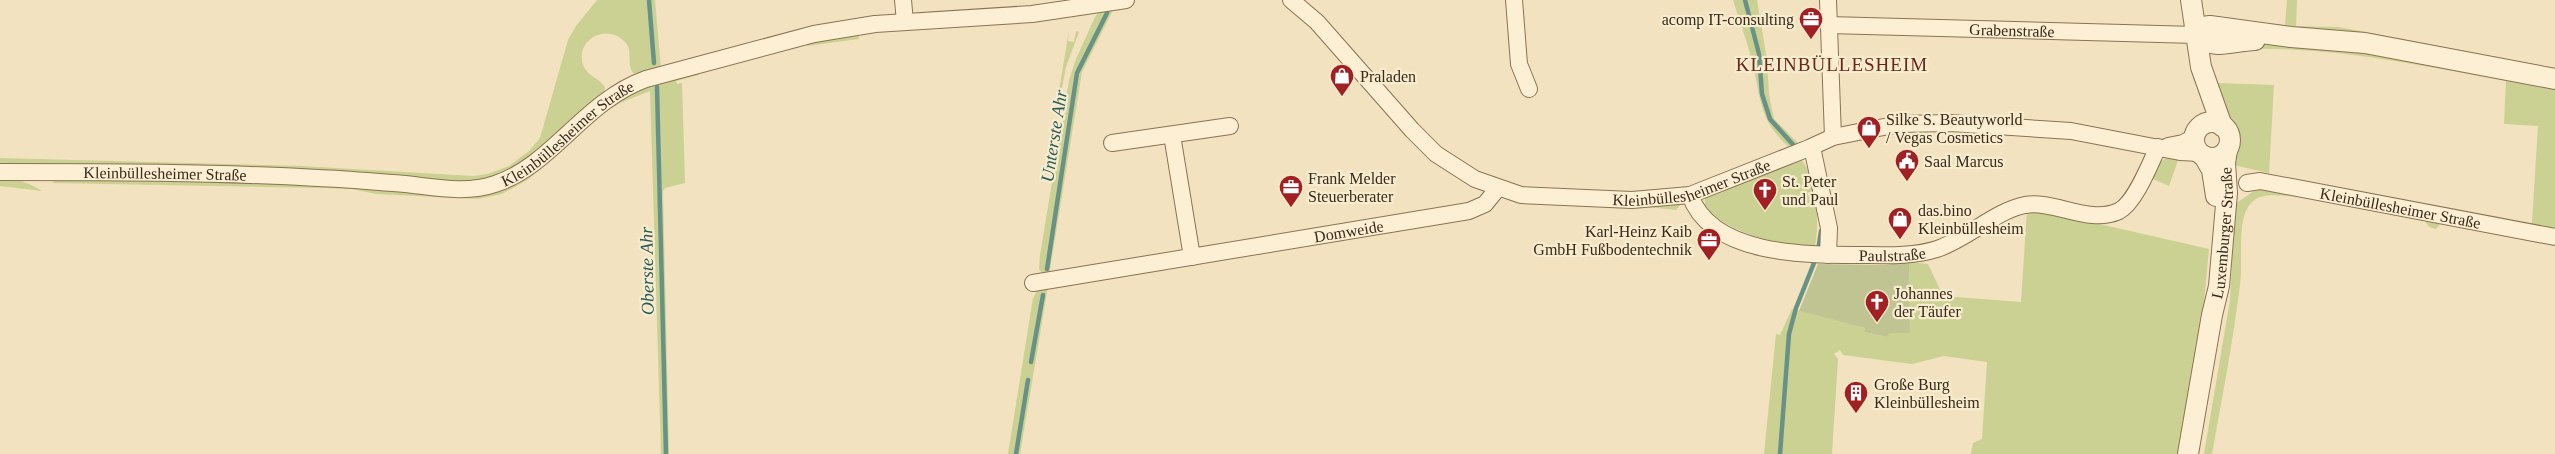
<svg xmlns="http://www.w3.org/2000/svg" width="2555" height="454" viewBox="0 0 2555 454" font-family="Georgia,serif">
	<rect width="100%" height="100%" fill="#f2e2bf"/>
	<g fill="#cad192">
		<path d="M597 0H655L661 69 637 74 633 73C626 63 634 50 624 41 606 23 575 40 583 65 587 76 599 78 605 87L604 92 538 151 504 174 466 183 0 167V158L301 166 473 176 488 174 509 166 529 151 540 138 568 40 576 26Z"/>
		<path d="M1733 0H1757L1767 60 1769 95 1774 119 1799 144 1790 148C1761 122 1762 106 1754 70 1749 46 1740 23 1733 0Z"/>
		<path d="M2287 0H2297L2296 26 2338 27 2366 32 2555 68V73L2296 28 2295 26 2287 27 2241 21 2285 25Z"/>
		<path d="M1114 8 1082 72 1049 276 1044 275 1039 269 1040 255 1069 80 1076 59 1095 17 1099 12Z"/>
		<path d="M1069 30 1068 41 1074 42 1076 31 1079 32 1066 67 1057 114 1055 115Z"/>
		<path d="M858 33 859 39 807 46 806 42Z"/>
		<path d="M2253 44 2320 45 2555 86V228L2529 226 2532 222 2538 126 2504 124 2506 81C2419 65 2332 46 2243 49Z"/>
		<path d="M698 72 699 75 676 81 677 84 682 83 685 183 665 188 663 191 669 454H661L650 91 620 103 599 116 529 179 502 194 478 199 376 194 352 189 323 188 52 183 57 179 302 182 476 195 595 115 643 86Z"/>
		<path d="M2217 83 2274 85 2269 173 2233 165 2239 147V134L2225 111Z"/>
		<path d="M2167 158 2178 160 2169 186 2151 178 2161 161Z"/>
		<path d="M1802 160C1817 182 1820 221 1815 246 1767 242 1745 238 1705 210V198Z"/>
		<path d="M0 178C17 179 28 182 42 191L0 186Z"/>
		<path d="M2264 189 2555 243V246L2440 224 2436 229 2429 227 2425 221C2395 215 2282 188 2260 197 2252 200 2248 206 2245 213 2238 235 2243 262 2240 285 2233 342 2222 398 2212 454H2204L2230 300 2235 204 2254 191Z"/>
		<path d="M1682 203 1676 210 1648 207 1652 204Z"/>
		<path d="M2027 210H2038L2209 249 2204 302 2178 454H1971L1973 443 1982 439 1987 362 1944 356 1912 364 1843 355 1840 350 1834 354 1838 359 1832 454H1764L1776 334 1780 335 1792 309 1865 328 1864 332 1887 337 1888 333H1910L1909 262 1928 264 1943 296 2021 302Z"/>
		<path d="M1048 286 1020 454H1008L1033 298 1038 289Z"/>
	</g>
	<path fill="#bfc492" d="M1909 262 1910 333H1889L1887 337 1864 332 1865 328 1799 311 1818 264 1884 265Z"/>
	<g fill="none" stroke-linecap="round" stroke-linejoin="round">
		<g stroke="#699287" stroke-width="4.5">
			<path d="M649 0 654 63"/>
			<path d="M1745 0 1759 54 1762 94 1770 119 1797 149"/>
			<path d="M657 87 666 454"/>
			<path d="M1818 251 1821 231"/>
			<path d="M1047 269 1077 73 1107 13"/>
			<path d="M1031 362 1043 295"/>
			<path d="M1016 454 1028 380"/>
			<path d="M1780 454 1789 334 1796 308 1816 258"/>
		</g>
		<defs>
			<g id="minor">
				<path d="M903 0 905 22"/>
				<path id="s1" d="M1291 0 1317 22 1412 130 1436 154 1475 179 1521 195 1632 200 1690 195 1809 148 1833 137 1899 124 1950 123 2071 131 2180 152 2200 153"/>
				<path d="M1514 0 1519 64 1529 89"/>
				<path d="M1828 0 1833 137"/>
				<path id="s2" d="M1828 25 2196 35"/>
				<path d="M1172 135 1192 257"/>
				<path d="M1112 143 1230 126"/>
				<path d="M2168 146 2183 143 2195 137"/>
				<path d="M1812 147 1829 228 1828 255"/>
				<path id="s3" d="M0 172C106 172 212 172 318 178 347 179 376 182 405 184 434 187 466 194 495 184 553 165 584 101 646 79L814 34 875 24 1032 14 1126 0"/>
				<path id="s4" d="M2247 183 2260 181 2555 237"/>
				<path id="s5" d="M1690 195C1711 255 1804 255 1857 255 1883 255 1912 257 1937 249 1967 239 1995 211 2025 205 2055 200 2089 225 2119 211 2135 203 2150 164 2158 147"/>
				<path id="s6" d="M1033 283 1469 211 1485 204 1498 188"/>
			</g>
			<g id="tertiary">
				<path d="M2191 0 2201 67 2222 126"/>
				<path d="M2196 35 2203 27 2210 26 2291 37 2365 43 2555 79"/>
				<path d="M2196 35C2217 51 2230 41 2255 40"/>
				<circle cx="2212" cy="140" r="18"/>
				<path d="M2204 156 2212 170 2216 196"/>
				<path id="s7" d="M2188 454 2212 315 2219 286 2227 193 2225 163 2227 150"/>
			</g>
		</defs>
		<use href="#minor" stroke="#8c7255" stroke-width="18"/>
		<use href="#tertiary" stroke="#8c7255" stroke-width="22"/>
		<use href="#minor" stroke="#fcefd3" stroke-width="16"/>
		<use href="#tertiary" stroke="#fcefd3" stroke-width="20"/>
	</g>
	<defs>
		<symbol id="office-pin" viewBox="-11 -11 22 30"><path d="M0 17L-7.5 6A9.5 9.5 0 1 1 7.5 6Z" fill="#a02023" stroke="#f8eccf"/><path d="M-6-3h4V-5.5h4V-3h4V5H-6ZM-1-4.5V-3h2v-1.5ZM-6 0V1H6V0Z" fill="#fff"/></symbol>
		<symbol id="shop-pin" viewBox="-11 -11 22 30"><path d="M0 17L-7.5 6A9.5 9.5 0 1 1 7.5 6Z" fill="#a02023" stroke="#f8eccf"/><path d="M-5-2.5h2.3a2.7 3.5 0 0 1 5.4 0H5L5.5 6h-11ZM-1.5-2.5h3a1.5 2.3 0 0 0-3 0Z" fill="#fff"/></symbol>
		<symbol id="civic-pin" viewBox="-11 -11 22 30"><path d="M0 17L-7.5 6A9.5 9.5 0 1 1 7.5 6Z" fill="#a02023" stroke="#f8eccf"/><path d="M-.6-6.5H3V-4.5H.6V-3L4-1V1h2V6H-6V1h2V-1L-.6-3ZM-1.2 2.5V6h2.4V2.5Z" fill="#fff"/></symbol>
		<symbol id="church-pin" viewBox="-11 -11 22 30"><path d="M0 17L-7.5 6A9.5 9.5 0 1 1 7.5 6Z" fill="#a02023" stroke="#f8eccf"/><path d="M-1.2-6h2.4v3.5h3.3v2.4h-3.3V6h-2.4V-.1h-3.3v-2.4h3.3Z" fill="#fff"/></symbol>
		<symbol id="building-pin" viewBox="-11 -11 22 30"><path d="M0 17L-7.5 6A9.5 9.5 0 1 1 7.5 6Z" fill="#a02023" stroke="#f8eccf"/><path d="M-4-6H4V6H1V3H-1V6H-4ZM-2.5-4.3h1.7v1.8h-1.7ZM.8-4.3h1.7v1.8H.8ZM-2.5-1h1.7V.8h-1.7ZM.8-1h1.7V.8H.8Z" fill="#fff"/></symbol>
	</defs>
	<g fill-rule="evenodd">
		<use href="#office-pin" x="1797" y="5" width="28" height="38"/>
		<use href="#shop-pin" x="1328" y="62" width="28" height="38"/>
		<use href="#shop-pin" x="1855" y="114" width="28" height="38"/>
		<use href="#civic-pin" x="1893" y="147" width="28" height="38"/>
		<use href="#office-pin" x="1277" y="173" width="28" height="38"/>
		<use href="#church-pin" x="1751" y="176" width="28" height="38"/>
		<use href="#shop-pin" x="1886" y="205" width="28" height="38"/>
		<use href="#office-pin" x="1695" y="226" width="28" height="38"/>
		<use href="#church-pin" x="1863" y="288" width="28" height="38"/>
		<use href="#building-pin" x="1842" y="379" width="28" height="38"/>
	</g>
	<g text-anchor="middle" stroke-width="4.5" stroke-linejoin="round" paint-order="stroke">
		<g font-size="16" fill="#3a2a1b" stroke="#f8eccf" text-anchor="start">
			<text x="1794" y="25" text-anchor="end">acomp IT-consulting</text>
			<text x="1360" y="82">Praladen</text>
			<text x="1886" y="125">Silke S. Beautyworld<tspan x="1886" dy="18">/ Vegas Cosmetics</tspan></text>
			<text x="1924" y="167">Saal Marcus</text>
			<text x="1308" y="184">Frank Melder<tspan x="1308" dy="18">Steuerberater</tspan></text>
			<text x="1782" y="187">St. Peter<tspan x="1782" dy="18">und Paul</tspan></text>
			<text x="1918" y="216">das.bino<tspan x="1918" dy="18">Kleinbüllesheim</tspan></text>
			<text x="1692" y="237" text-anchor="end">Karl-Heinz Kaib<tspan x="1692" dy="18">GmbH Fußbodentechnik</tspan></text>
			<text x="1894" y="299">Johannes<tspan x="1894" dy="18">der Täufer</tspan></text>
			<text x="1874" y="390">Große Burg<tspan x="1874" dy="18">Kleinbüllesheim</tspan></text>
		</g>
		<g font-size="16" fill="#3a2a1b" stroke="#f8eccf">
			<text dy="6" stroke="none"><textPath href="#s2" startOffset="184">Grabenstraße</textPath></text>
			<text dy="6" stroke="none"><textPath href="#s3" startOffset="585">Kleinbüllesheimer Straße</textPath></text>
			<text dy="6" stroke="none"><textPath href="#s3" startOffset="165">Kleinbüllesheimer Straße</textPath></text>
			<text dy="6" stroke="none"><textPath href="#s1" startOffset="480">Kleinbüllesheimer Straße</textPath></text>
			<text dy="6" stroke="none"><textPath href="#s4" startOffset="156">Kleinbüllesheimer Straße</textPath></text>
			<text dy="6" stroke="none"><textPath href="#s6" startOffset="320">Domweide</textPath></text>
			<text dy="6" stroke="none"><textPath href="#s7" startOffset="224">Luxemburger Straße</textPath></text>
			<text dy="6" stroke="none"><textPath href="#s5" startOffset="224">Paulstraße</textPath></text>
		</g>
		<g font-size="18" font-style="italic" fill="#295b57" stroke="#f8eccf">
			<text transform="translate(1054 136) rotate(-81)" y="6">Unterste Ahr</text>
			<text transform="translate(647 271) rotate(-91)" y="6">Oberste Ahr</text>
		</g>
		<g font-size="19" letter-spacing="1" fill="#6a2717" stroke="#f8eccf">
			<text x="1832" y="71">KLEINBÜLLESHEIM</text>
		</g>
	</g>
</svg>
